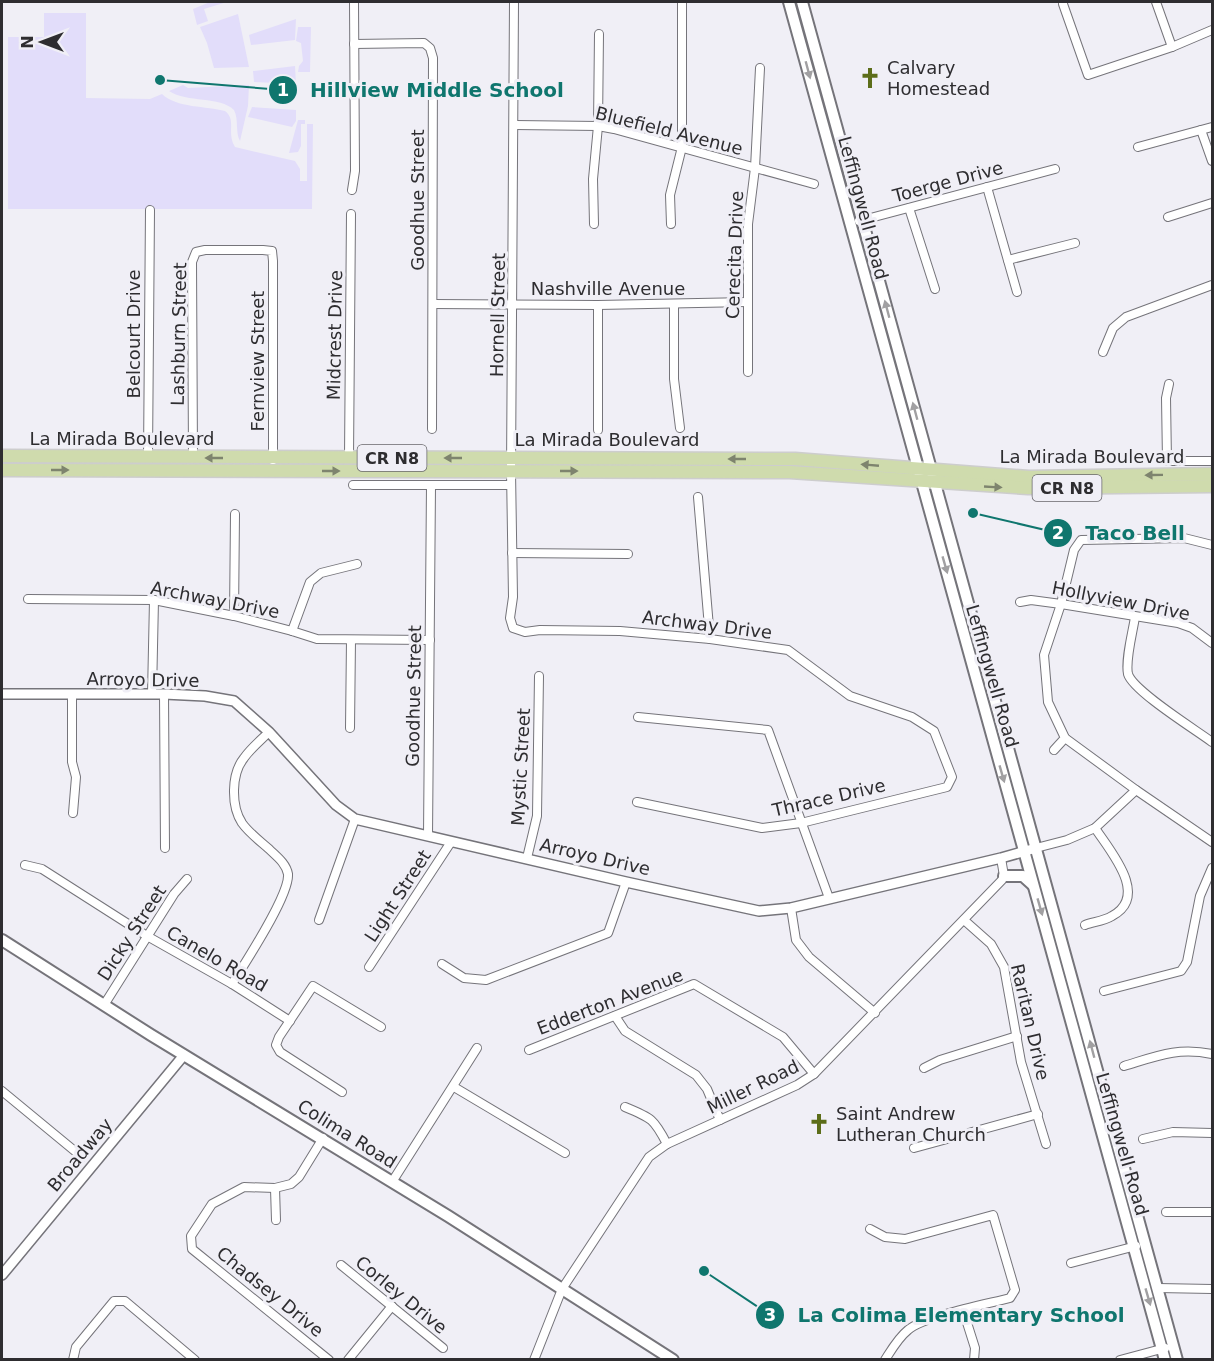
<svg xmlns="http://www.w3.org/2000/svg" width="1214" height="1361" viewBox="0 0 1214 1361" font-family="'DejaVu Sans',sans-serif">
	<rect width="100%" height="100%" fill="#f0eff6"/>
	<g fill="#e2ddfa">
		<path d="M210 2H227L204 9 208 21 197 25 193 9Z"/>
		<path d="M44 13H86V98L150 99 162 94C176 108 207 106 225 111 237 120 226 133 235 147L295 161 300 169V181H307V124H313L312 209H8V37H44Z"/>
		<path d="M238 14 249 67 214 68 207 43 200 27Z"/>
		<path d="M296 19 295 40 251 45 249 35Z"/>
		<path d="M298 27H311L310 72H298L299 66 303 61 301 43 296 41Z"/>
		<path d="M295 66 296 84 254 82 253 71Z"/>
		<path d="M183 85 188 88 249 85 248 106 240 141C235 132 239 120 234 110 220 96 187 103 169 91Z"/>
		<path d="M252 107 296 110V121L292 127 248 117Z"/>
		<path d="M298 120H305V124H301V146L298 152 289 153Z"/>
	</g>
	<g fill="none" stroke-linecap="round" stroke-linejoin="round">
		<path stroke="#968fb3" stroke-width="2" d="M2 37V2"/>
		<defs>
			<g id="minor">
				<path d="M514 2 511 471 513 597 510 618 513 628 525 632 540 630 620 631 710 639 788 650 850 696 912 717 934 731 952 777 947 787 801 823 762 828 637 802"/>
				<path d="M1156 2 1172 47"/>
				<path d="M1063 4 1088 75 1172 47 1212 30"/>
				<path d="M354 44 424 43 430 48 433 58 432 429"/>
				<path d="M515 125 598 126 614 129 814 184"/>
				<path d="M1201 130 1212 161"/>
				<path d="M1138 147 1212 127"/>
				<path d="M987 187 1017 292"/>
				<path d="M352 190 355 171 354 2"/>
				<path d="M909 208 935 289"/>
				<path d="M1168 217 1212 203"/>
				<path d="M859 221 1055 169"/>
				<path d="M594 224 593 179 598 126 599 34"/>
				<path d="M671 224 670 195 682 147V2"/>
				<path d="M1008 260 1075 243"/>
				<path d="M433 304 598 305 748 302"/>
				<path d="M674 304V379L680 428"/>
				<path d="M598 305V430"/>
				<path d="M1103 352 1113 328 1126 317 1212 285"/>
				<path d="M748 372V224L755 168 760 68"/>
				<path d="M1169 384 1166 398 1167 461H1212"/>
				<path d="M148 457 150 210"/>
				<path d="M349 457 351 214"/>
				<path d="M193 458 192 262 196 252 205 250H263L272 251 273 261V460"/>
				<path d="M353 485H511"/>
				<path d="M698 497 710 639"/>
				<path d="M512 553 628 554"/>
				<path d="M28 599 154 600 234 616 292 631 317 639 430 640"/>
				<path d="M1020 602 1031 600 1061 604 1178 623 1192 628 1212 643"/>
				<path d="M234 616 235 514"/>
				<path d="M1135 617C1133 631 1125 660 1128 674 1133 691 1196 730 1212 742"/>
				<path d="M292 631 310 582 321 573 357 564"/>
				<path d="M152 694 154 600"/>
				<path d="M164 694 165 848"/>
				<path d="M72 695V762L76 777 73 813"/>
				<path d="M638 717 768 730 829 898"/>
				<path d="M350 728 351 640"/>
				<path d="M1065 738 1136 790 1212 842"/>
				<path d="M1054 750 1065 738 1048 702 1044 655 1061 604 1074 550 1081 540 1184 538 1212 545"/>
				<path d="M428 836 431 486"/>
				<path d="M1036 848 1067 840 1095 828 1136 790"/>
				<path d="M527 858 537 816 539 676"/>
				<path d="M25 865 42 869 147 936 232 984 290 1021"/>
				<path d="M791 908 796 940 809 957 875 1013"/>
				<path d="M319 920 355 819"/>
				<path d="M964 920 991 944 1004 967 1021 1062 1046 1144"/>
				<path d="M1085 925C1093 922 1104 921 1112 916 1150 896 1110 851 1095 828"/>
				<path d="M442 964 464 978 486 980 608 933 626 882"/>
				<path d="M369 967 451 842"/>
				<path d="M232 984C245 963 290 895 288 874 286 863 276 856 269 849 260 841 249 833 242 823 231 806 231 774 244 758 251 748 261 740 269 732"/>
				<path d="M1104 991 1181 971 1187 962 1200 896 1212 868"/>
				<path d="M104 1005 174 894 187 879"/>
				<path d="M615 1016 625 1031 696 1075 707 1089 720 1120"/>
				<path d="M529 1050 694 984 783 1037 814 1074"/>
				<path d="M1124 1066C1157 1056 1177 1047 1212 1054"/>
				<path d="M924 1068 940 1060 1017 1036"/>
				<path d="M454 1087 565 1153"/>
				<path d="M2 1091 82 1157"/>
				<path d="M342 1092 280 1052 276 1045 279 1037 313 986 381 1027"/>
				<path d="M625 1107C652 1118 654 1119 667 1144"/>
				<path d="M323 1138 299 1177 291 1184 275 1188 244 1187 212 1204 191 1236 192 1249 329 1360"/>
				<path d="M1143 1139 1173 1132 1212 1133"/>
				<path d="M914 1148 1038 1114"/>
				<path d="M392 1182 477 1048"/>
				<path d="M275 1188 276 1220"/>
				<path d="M1166 1212H1212"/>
				<path d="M870 1229 885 1237 905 1239 993 1215 1015 1290 1010 1298C987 1304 924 1316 908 1330 898 1338 892 1349 885 1360"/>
				<path d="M1071 1263 1136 1246"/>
				<path d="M341 1265 443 1348"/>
				<path d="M1158 1288 1212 1289"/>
				<path d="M963 1310 975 1348 974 1360"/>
				<path d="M73 1360 76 1347 114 1301H125L195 1360"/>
				<path d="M348 1360 392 1306"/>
				<path d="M534 1360 562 1289 649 1157 667 1144 797 1085 814 1074 1002 880 1004 876 1001 858"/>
				<path d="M1120 1360 1165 1348"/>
			</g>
			<g id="tertiary">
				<path d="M2 694H164L205 696 234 701 269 732 336 805 355 819 626 882 759 911 791 908 1001 858 1036 848"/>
				<path d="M2 1275 184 1055"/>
			</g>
			<g id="secondary">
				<path d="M789 2 1165 1360"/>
				<path d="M802 2 1177 1360"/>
				<path d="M1004 876H1023L1033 885"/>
				<path d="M2 940 151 1035 448 1216 673 1360"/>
			</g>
			<g id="primary">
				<path d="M2 456 795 459 1029 477 1212 474"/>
				<path d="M2 470 790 472 1028 488 1212 486"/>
			</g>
		</defs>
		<use href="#minor" stroke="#75747a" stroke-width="10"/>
		<use href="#tertiary" stroke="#75747a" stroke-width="12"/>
		<use href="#secondary" stroke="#75747a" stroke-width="14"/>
		<use href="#primary" stroke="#cdcdcd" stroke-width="15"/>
		<use href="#minor" stroke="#fff" stroke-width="8"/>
		<use href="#tertiary" stroke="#fff" stroke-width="9"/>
		<use href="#secondary" stroke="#fff" stroke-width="10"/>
		<use href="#primary" stroke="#cfdbad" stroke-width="12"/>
	</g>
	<defs><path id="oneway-solid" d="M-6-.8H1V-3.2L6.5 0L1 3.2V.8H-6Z" transform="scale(1.5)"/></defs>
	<g fill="#a1a0a2">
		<use href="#oneway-solid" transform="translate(808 70) rotate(75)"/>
		<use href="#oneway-solid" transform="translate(887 309) rotate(-105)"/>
		<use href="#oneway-solid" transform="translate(915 411) rotate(-105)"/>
		<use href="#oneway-solid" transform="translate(945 565) rotate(74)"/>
		<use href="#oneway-solid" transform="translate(1002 774) rotate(74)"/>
		<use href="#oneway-solid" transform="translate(1040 907) rotate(74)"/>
		<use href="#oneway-solid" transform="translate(1092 1049) rotate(-105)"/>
		<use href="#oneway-solid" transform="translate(1148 1297) rotate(74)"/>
	</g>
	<g fill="#7e846e">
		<use href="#oneway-solid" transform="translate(214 458) rotate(180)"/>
		<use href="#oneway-solid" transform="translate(453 458) rotate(-180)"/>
		<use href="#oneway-solid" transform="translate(737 459) rotate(-180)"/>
		<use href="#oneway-solid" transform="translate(870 465) rotate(-175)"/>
		<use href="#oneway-solid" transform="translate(60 470)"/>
		<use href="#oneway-solid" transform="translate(331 471)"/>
		<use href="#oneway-solid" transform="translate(569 471)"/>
		<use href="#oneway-solid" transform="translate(1154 475) rotate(179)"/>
		<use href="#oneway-solid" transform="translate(993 487) rotate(3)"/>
	</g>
	<defs>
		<symbol id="church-bare" viewBox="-9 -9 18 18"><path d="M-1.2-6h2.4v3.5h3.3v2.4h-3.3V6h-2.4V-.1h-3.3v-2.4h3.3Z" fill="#5c6d19" stroke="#f0eff6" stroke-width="2.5" paint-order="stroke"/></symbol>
	</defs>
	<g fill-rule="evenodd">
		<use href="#church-bare" x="855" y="63" width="30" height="30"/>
		<use href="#church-bare" x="804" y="1109" width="30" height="30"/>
	</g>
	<g text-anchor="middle" stroke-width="6" stroke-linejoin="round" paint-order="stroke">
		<g fill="#f0eff6" stroke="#68676b" stroke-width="1.5">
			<rect x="357.5" y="445" width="69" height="26" rx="4.5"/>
			<rect x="1032.5" y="475" width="69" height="26" rx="4.5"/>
		</g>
		<g font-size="16" font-weight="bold" fill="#2e2d30">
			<text x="392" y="464">CR N8</text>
			<text x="1067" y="494">CR N8</text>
		</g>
		<g font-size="18" fill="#2e2d30" stroke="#f0eff6" text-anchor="start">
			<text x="887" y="74">Calvary<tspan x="887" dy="21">Homestead</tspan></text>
			<text x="836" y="1120">Saint Andrew<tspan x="836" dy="21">Lutheran Church</tspan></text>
		</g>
		<g font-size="18" fill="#2e2d30" stroke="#f0eff6">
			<text transform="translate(669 131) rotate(14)" y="6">Bluefield Avenue</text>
			<text transform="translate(948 182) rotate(-15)" y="6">Toerge Drive</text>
			<text transform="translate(418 200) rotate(-90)" y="6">Goodhue Street</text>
			<text transform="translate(863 208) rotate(75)" y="6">Leffingwell Road</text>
			<text transform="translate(735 255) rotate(-88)" y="6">Cerecita Drive</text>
			<text x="608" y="295">Nashville Avenue</text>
			<text transform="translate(498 315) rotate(-89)" y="6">Hornell Street</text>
			<text transform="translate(134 334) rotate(-90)" y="6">Belcourt Drive</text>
			<text transform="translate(179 334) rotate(-89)" y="6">Lashburn Street</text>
			<text transform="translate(335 335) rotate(-89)" y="6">Midcrest Drive</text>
			<text transform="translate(258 361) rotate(-90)" y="6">Fernview Street</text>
			<text x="122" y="445">La Mirada Boulevard</text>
			<text x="607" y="446">La Mirada Boulevard</text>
			<text x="1092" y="463">La Mirada Boulevard</text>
			<text transform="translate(215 600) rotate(11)" y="6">Archway Drive</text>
			<text transform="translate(1121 601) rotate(11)" y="6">Hollyview Drive</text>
			<text transform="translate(707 625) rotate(7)" y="6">Archway Drive</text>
			<text transform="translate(992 676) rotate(74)" y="6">Leffingwell Road</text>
			<text transform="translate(143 680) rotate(1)" y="6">Arroyo Drive</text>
			<text transform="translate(414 696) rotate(-89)" y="6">Goodhue Street</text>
			<text transform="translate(521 767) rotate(-87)" y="6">Mystic Street</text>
			<text transform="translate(829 798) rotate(-13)" y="6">Thrace Drive</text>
			<text transform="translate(595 857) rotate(13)" y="6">Arroyo Drive</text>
			<text transform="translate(398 896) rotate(-57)" y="6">Light Street</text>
			<text transform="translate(132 933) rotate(-57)" y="6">Dicky Street</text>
			<text transform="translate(217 959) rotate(30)" y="6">Canelo Road</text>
			<text transform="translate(610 1002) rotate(-21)" y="6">Edderton Avenue</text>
			<text transform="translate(1030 1022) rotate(77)" y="6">Raritan Drive</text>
			<text transform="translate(753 1087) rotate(-26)" y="6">Miller Road</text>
			<text transform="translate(347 1134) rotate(32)" y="6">Colima Road</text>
			<text transform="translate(1122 1144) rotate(74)" y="6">Leffingwell Road</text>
			<text transform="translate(80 1155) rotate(-50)" y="6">Broadway</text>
			<text transform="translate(270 1292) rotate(39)" y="6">Chadsey Drive</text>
			<text transform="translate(401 1295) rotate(39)" y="6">Corley Drive</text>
		</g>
	</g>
	<path fill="none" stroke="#0f766e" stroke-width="2" d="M160 80L283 90M973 513L1058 533M704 1271L770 1315"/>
	<g fill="#0f766e" stroke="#f0eff6" stroke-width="2">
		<circle cx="160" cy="80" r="6"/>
		<circle cx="973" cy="513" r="6"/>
		<circle cx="704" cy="1271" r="6"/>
		<circle cx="283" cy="90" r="15"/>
		<circle cx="1058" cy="533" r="15"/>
		<circle cx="770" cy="1315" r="15"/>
	</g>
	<g font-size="18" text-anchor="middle" font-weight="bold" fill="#fff">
		<text x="283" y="96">1</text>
		<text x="1058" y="539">2</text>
		<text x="770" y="1321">3</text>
	</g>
	<g font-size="20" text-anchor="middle" font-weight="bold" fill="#0f766e" stroke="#f0eff6" stroke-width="6" stroke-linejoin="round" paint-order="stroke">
		<text x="437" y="97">Hillview Middle School</text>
		<text x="1135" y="540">Taco Bell</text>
		<text x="961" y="1322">La Colima Elementary School</text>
	</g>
	<rect width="1214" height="1361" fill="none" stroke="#2e2d30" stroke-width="6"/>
	<g transform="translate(42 42) rotate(270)" stroke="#f0eff6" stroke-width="4.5" paint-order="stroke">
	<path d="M0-4.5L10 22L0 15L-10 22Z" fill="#2e2d30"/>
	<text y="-9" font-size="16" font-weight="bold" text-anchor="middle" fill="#2e2d30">N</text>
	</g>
</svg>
